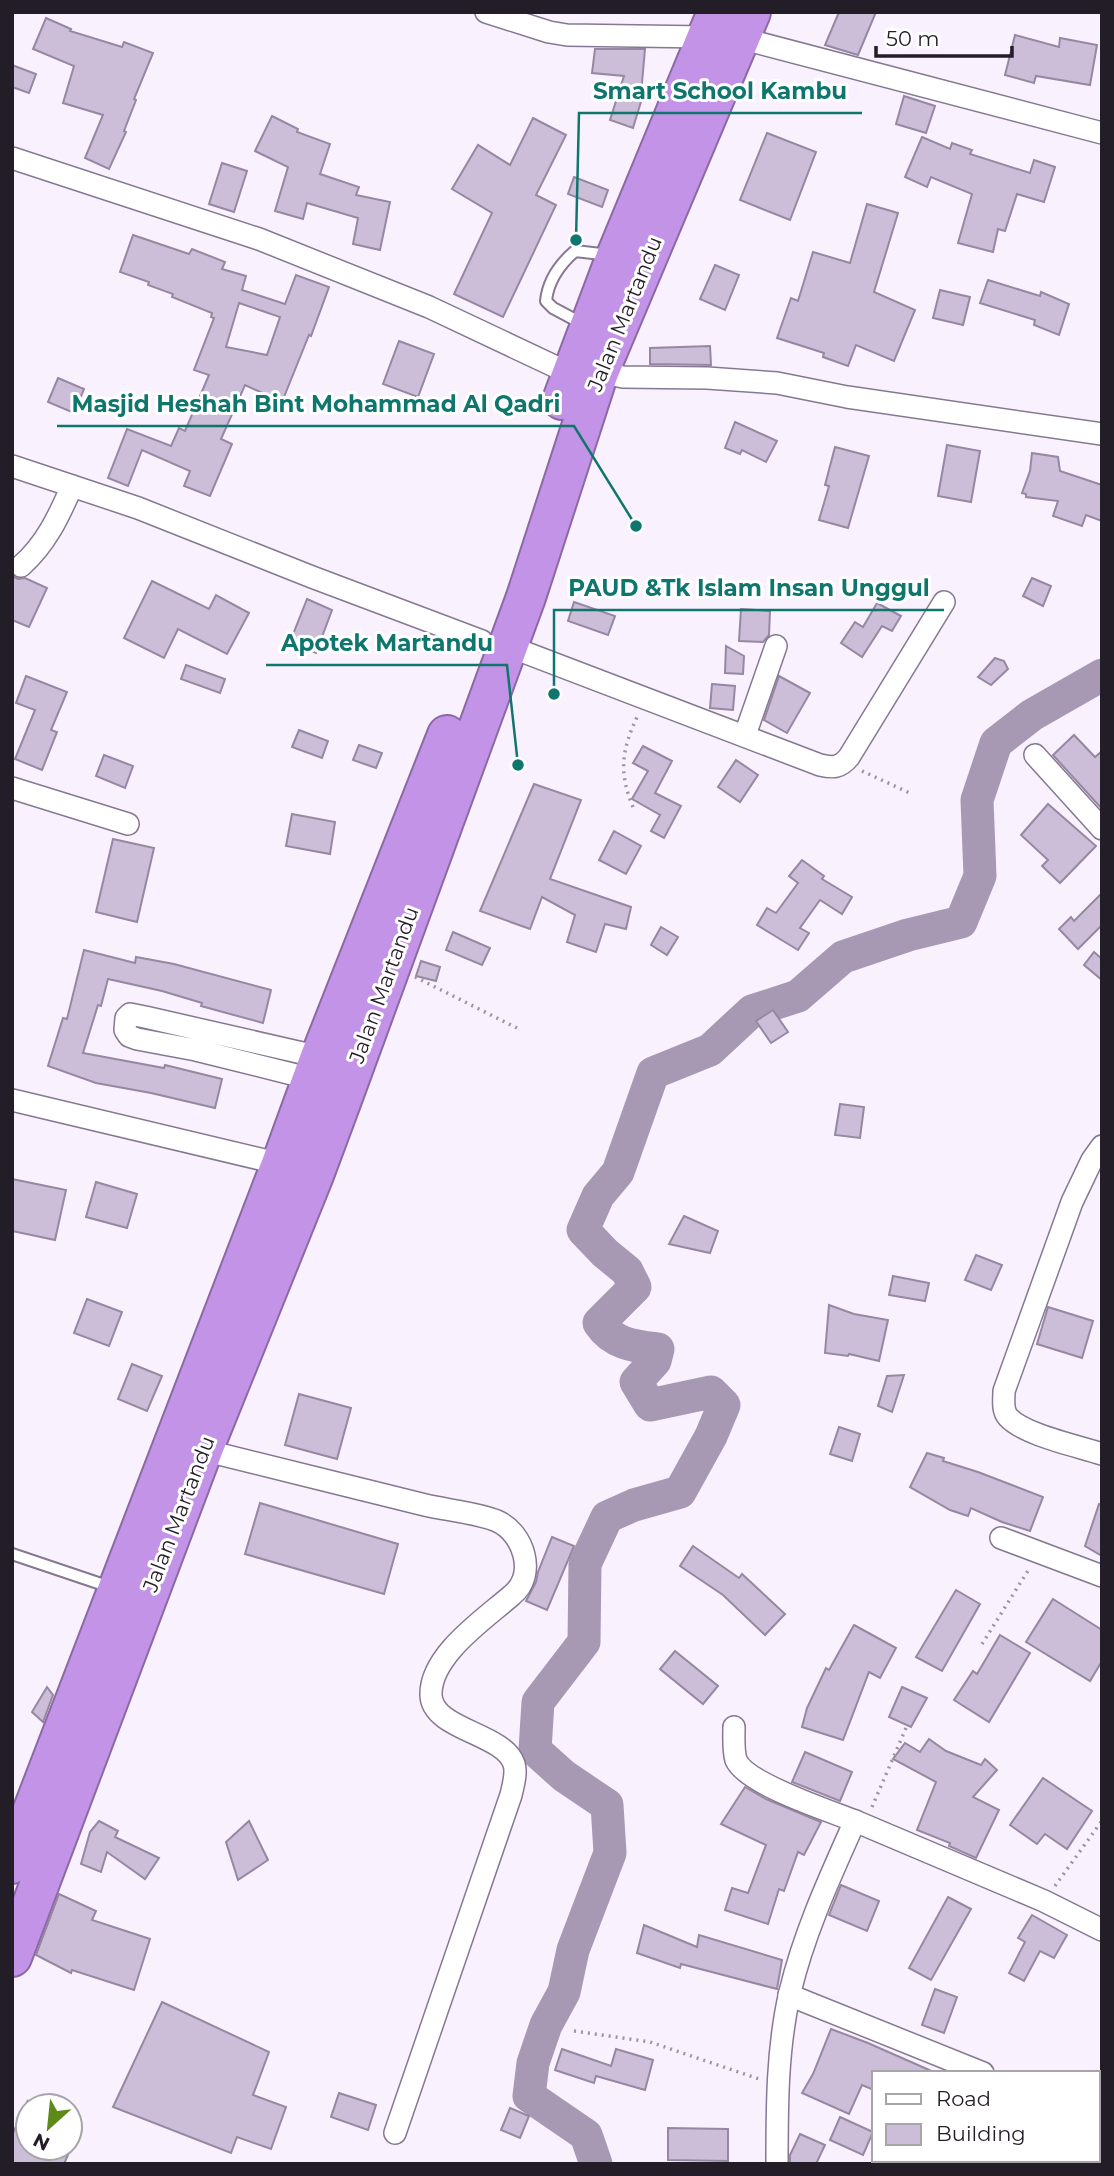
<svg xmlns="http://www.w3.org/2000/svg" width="1114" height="2176" viewBox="0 0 1114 2176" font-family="Montserrat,sans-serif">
	<rect width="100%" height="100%" fill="#f9f2fe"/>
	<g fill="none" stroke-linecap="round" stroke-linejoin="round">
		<path stroke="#a799b3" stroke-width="33" d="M596 2164 586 2135 529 2096 533 2063 546 2025 564 1992 573 1950 610 1853 607 1805 564 1776 535 1750 538 1702 584 1642 585 1564 607 1517 634 1505 680 1492 711 1436 724 1405 711 1392 650 1405 636 1382 655 1361 658 1349C634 1346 613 1344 599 1323L635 1287 627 1271 605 1253 583 1230 598 1196 618 1172 653 1073 710 1050 752 1011 798 996 843 957 908 935 961 922 980 876 977 800 996 743 1032 715 1102 675"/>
	</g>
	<g fill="#ccbdd9" stroke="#9687a2" stroke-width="2" fill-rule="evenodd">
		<path d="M839 12H876L858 55 825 45Z"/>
		<path d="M46 18 71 29 70 31 122 47 124 42 153 53 134 99 136 100 124 131 126 132 109 169 85 158 103 115 63 103 74 66 33 49Z"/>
		<path d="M1015 35 1059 47 1060 38 1097 45 1090 85 1036 76 1034 83 1005 75Z"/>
		<path d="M595 49H645L641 94 643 95 633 128 610 120 624 76 592 73Z"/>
		<path d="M12 65 36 74 29 93 12 87Z"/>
		<path d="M904 96 935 106 926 133 896 124Z"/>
		<path d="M272 116 298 129 297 132 330 144 320 174 359 187 356 195 390 202 380 250 353 244 358 218 307 203 303 219 275 211 288 167 255 151Z"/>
		<path d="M533 118 566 135 536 195 556 205 503 317 454 294 492 213 452 189 478 145 510 165Z"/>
		<path d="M767 133 816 152 790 220 740 200Z"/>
		<path d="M922 137 950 149 952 143 972 150 970 154 1030 173 1034 160 1055 167 1044 202 1017 194 1005 231 998 229 993 252 958 243 972 194 931 177 927 187 905 177Z"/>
		<path d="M222 163 247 171 234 212 209 204Z"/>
		<path d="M574 177 608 190 602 207 568 194Z"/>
		<path d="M867 204 898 213 874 292 915 310 894 361 856 345 848 366 823 357 824 353 777 338 791 298 798 301 813 252 850 263Z"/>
		<path d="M133 235 189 254 192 249 225 262 222 269 246 276 242 290 285 304 296 275 329 287 311 336 309 335 282 402 245 385 221 439 232 444 210 496 184 486 190 471 142 450 128 486 108 478 127 429 171 446 179 428 185 431 209 375 194 370 214 318 211 317 212 313 172 297 173 294 148 285 149 282 120 272ZM239 303 280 317 267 355 226 347Z"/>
		<path d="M715 265 739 275 725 310 700 299Z"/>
		<path d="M988 280 1040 296 1041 292 1069 304 1059 335 1034 325 1035 320 980 303Z"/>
		<path d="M940 290 970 297 963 325 933 318Z"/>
		<path d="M399 341 434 354 418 397 383 384Z"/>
		<path d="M710 346 711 365 650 364V348Z"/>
		<path d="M58 378 84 389 74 413 48 402Z"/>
		<path d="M735 422 777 441 766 462 742 450 740 454 725 448Z"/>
		<path d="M947 445 980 451 971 502 938 496Z"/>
		<path d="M835 447 869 456 848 528 819 520 829 486 825 485Z"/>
		<path d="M1032 453 1058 457 1060 471 1102 485V521L1086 515 1082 526 1053 516 1058 501 1026 497V494L1022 493 1030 471Z"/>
		<path d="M12 576 18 579 25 578 47 588 29 627 12 620Z"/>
		<path d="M1032 578 1051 586 1043 606 1023 596Z"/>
		<path d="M152 581 209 609 216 595 249 613 227 654 178 629 164 658 124 638Z"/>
		<path d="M307 599 332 610 316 653 290 642Z"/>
		<path d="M574 602 615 616 608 635 568 621Z"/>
		<path d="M877 603 901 616 892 631 882 626 862 657 841 643 855 622 863 627Z"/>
		<path d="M741 609 770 611 769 635 763 642 739 641Z"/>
		<path d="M726 646 744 656 743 674 725 673Z"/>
		<path d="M995 658 1004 661 1008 669 991 685 978 677Z"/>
		<path d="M186 665 225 679 220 693 181 679Z"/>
		<path d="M26 676 67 692 51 730 57 732 42 770 15 759 35 710 16 703Z"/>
		<path d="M779 676 810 693 787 733 764 720Z"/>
		<path d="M712 684 735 686 733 710 710 708Z"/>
		<path d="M299 730 328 741 322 758 292 747Z"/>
		<path d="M1074 735 1095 757 1102 751V809L1053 755Z"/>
		<path d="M359 745 382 753 376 768 353 760Z"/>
		<path d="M643 746 672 761 655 793 681 806 664 838 651 831 660 815 632 799 648 771 633 763Z"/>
		<path d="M104 755 133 766 125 788 96 776Z"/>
		<path d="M736 760 758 775 740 802 718 787Z"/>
		<path d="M534 784 581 800 550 879 631 907 626 929 605 924 596 952 567 942 575 915 542 897 530 929 480 911Z"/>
		<path d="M1048 804 1096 846 1060 883 1042 866 1048 860 1021 835Z"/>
		<path d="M292 814 335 822 330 854 286 846Z"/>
		<path d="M614 831 641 846 626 874 599 860Z"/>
		<path d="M113 839 154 848 137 922 96 912Z"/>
		<path d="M802 860 824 876 822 879 852 897 842 914 820 900 800 928 809 933 798 950 757 925 767 908 776 913 798 883 789 876Z"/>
		<path d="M1102 893V925L1078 949 1059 929 1071 917 1074 921Z"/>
		<path d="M661 927 678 937 667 955 651 945Z"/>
		<path d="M453 932 490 948 482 965 446 950Z"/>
		<path d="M84 950 135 963 136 957 174 964 271 990 263 1023 201 1006 202 1003 162 991 108 979 101 1006 98 1005 83 1053 164 1068 165 1065 222 1079 215 1108 151 1093 96 1083 48 1066 63 1018 67 1019Z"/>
		<path d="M1094 952 1102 959V980L1084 965Z"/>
		<path d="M421 961 440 967 436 981 416 976Z"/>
		<path d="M773 1010 788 1032 771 1043 756 1021Z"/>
		<path d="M840 1104 864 1107 860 1138 835 1135Z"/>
		<path d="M12 1179 66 1190 55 1240 12 1231Z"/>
		<path d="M96 1182 137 1194 127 1228 86 1217Z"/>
		<path d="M684 1216 718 1231 710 1253 669 1244Z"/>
		<path d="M976 1255 1002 1265 991 1290 965 1280Z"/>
		<path d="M893 1276 929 1283 925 1301 889 1295Z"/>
		<path d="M87 1299 122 1312 109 1346 74 1333Z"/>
		<path d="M829 1305 854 1314 888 1320 879 1361 849 1354 848 1356 825 1353Z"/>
		<path d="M1048 1307 1093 1321 1082 1358 1037 1344Z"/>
		<path d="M132 1364 162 1376 147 1411 118 1399Z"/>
		<path d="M904 1375 892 1412 878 1406 887 1376Z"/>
		<path d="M299 1394 351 1408 337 1459 285 1445Z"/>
		<path d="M839 1427 860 1434 852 1461 830 1454Z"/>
		<path d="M927 1453 944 1458 943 1461 978 1472 1043 1497 1030 1531 1002 1522 971 1508 968 1516 950 1510 910 1487Z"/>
		<path d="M260 1503 398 1544 384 1594 245 1554Z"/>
		<path d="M1099 1504 1102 1505V1556L1085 1546Z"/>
		<path d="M552 1537 574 1546 547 1610 526 1601 536 1582 538 1572Z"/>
		<path d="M693 1546 739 1578 742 1574 785 1614 765 1635 723 1595 680 1566Z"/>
		<path d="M956 1590 980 1604 942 1671 916 1657Z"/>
		<path d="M1053 1599 1102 1630V1661L1090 1681 1026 1642Z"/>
		<path d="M854 1625 896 1648 880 1678 869 1672 843 1740 802 1727 807 1708 826 1668 829 1670Z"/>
		<path d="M1000 1635 1030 1653 989 1722 954 1700 973 1671 977 1674Z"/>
		<path d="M675 1651 718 1686 703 1704 660 1669Z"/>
		<path d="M47 1687 53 1695 43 1722 32 1712Z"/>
		<path d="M902 1687 927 1698 911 1727 889 1717Z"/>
		<path d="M929 1739 946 1751 981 1765 985 1759 997 1770 973 1797 999 1810 976 1858 949 1846 950 1843 917 1830 936 1782 893 1759 905 1743 920 1752Z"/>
		<path d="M805 1752 852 1772 840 1801 792 1782Z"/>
		<path d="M1043 1778 1092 1811 1067 1849 1045 1834 1037 1844 1010 1825Z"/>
		<path d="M745 1787 766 1799 821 1822 804 1855 798 1852 784 1891 779 1889 768 1924 725 1910 732 1888 748 1893 766 1845 721 1824Z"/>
		<path d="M99 1821 118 1831 115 1837 159 1858 145 1879 107 1852 101 1872 81 1864 90 1832Z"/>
		<path d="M249 1821 268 1860 238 1880 226 1842Z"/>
		<path d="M841 1885 879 1901 867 1931 829 1915Z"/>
		<path d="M59 1894 96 1911 92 1920 150 1939 134 1990 72 1970 71 1973 36 1955Z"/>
		<path d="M948 1897 971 1909 931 1980 909 1968Z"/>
		<path d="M1032 1915 1067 1935 1054 1958 1040 1951 1024 1981 1009 1973 1025 1942 1018 1938Z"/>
		<path d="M644 1925 697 1947 699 1935 782 1960 777 1989 681 1964 680 1968 637 1953Z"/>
		<path d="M935 1989 957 1997 944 2033 922 2025Z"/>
		<path d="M162 2002 269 2052 253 2095 286 2107 271 2149 237 2137 231 2153 113 2107Z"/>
		<path d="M831 2029 868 2043 936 2073H874V2090L862 2085 849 2114 802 2093 813 2074Z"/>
		<path d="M562 2049 611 2066 616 2049 653 2060 645 2090 596 2076 594 2083 555 2070Z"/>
		<path d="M339 2093 376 2105 368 2130 331 2117Z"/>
		<path d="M28 2100V2148H71L64 2164H12V2135Z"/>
		<path d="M510 2108 529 2116 520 2138 501 2130Z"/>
		<path d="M840 2117 873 2132 863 2155 830 2140Z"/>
		<path d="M668 2128 728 2129V2161L668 2160Z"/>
		<path d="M800 2134 825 2145 816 2164H790V2155Z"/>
	</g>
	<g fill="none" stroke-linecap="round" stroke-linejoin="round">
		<defs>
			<g id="lane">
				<path d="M583 324 553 308 546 301C548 281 560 264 575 251L610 255"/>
				<path d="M12 1554 110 1587"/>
			</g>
			<g id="street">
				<path d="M486 12 549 32 567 35 706 37"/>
				<path d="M740 38 1102 133"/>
				<path d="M12 158 259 239 429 307 571 374"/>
				<path d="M599 372 623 377 707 378 777 383 847 397 1102 434"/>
				<path d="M12 466 138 508 312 577 482 641"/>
				<path d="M21 566C46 544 59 516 72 486"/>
				<path d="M508 646 820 765C833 768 840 768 849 757L944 602"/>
				<path d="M745 735 776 646"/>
				<path d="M1035 755 1102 829"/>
				<path d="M12 788 128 824"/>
				<path d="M312 1079 196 1050 137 1039 129 1036 125 1030 126 1018 130 1014 145 1017 320 1057"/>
				<path d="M12 1100 281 1164"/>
				<path d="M1102 1146 1092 1160 1072 1202 1004 1391C1004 1400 1002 1410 1008 1417 1024 1435 1078 1446 1102 1454"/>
				<path d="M203 1450C277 1468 351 1487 425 1505 445 1510 479 1513 497 1521 524 1533 537 1575 512 1595 486 1618 430 1655 431 1695 432 1730 504 1733 514 1764 517 1773 513 1786 511 1795L395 2133"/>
				<path d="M1001 1538 1102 1576"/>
				<path d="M734 1727C734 1738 733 1750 736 1760 746 1784 830 1811 855 1821 830 1877 804 1933 790 1992 777 2048 777 2107 777 2164"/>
				<path d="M855 1821 1044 1901 1102 1930"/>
				<path d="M789 1995 983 2073"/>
				<path d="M1098 2097 1102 2092"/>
				<path d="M1054 2164 1056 2160"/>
			</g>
			<g id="highway">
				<path d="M562 400 616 256 717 12"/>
				<path d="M12 1864 281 1164 320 1057 447 735"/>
				<path d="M12 1957 203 1450 314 1175 343 1097 526 597 599 372 751 12"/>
			</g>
		</defs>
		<use href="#lane" stroke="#867892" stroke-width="14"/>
		<use href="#street" stroke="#867892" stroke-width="24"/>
		<use href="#highway" stroke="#8b6aa4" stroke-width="42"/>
		<g stroke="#9c95a0" stroke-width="3.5" stroke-dasharray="2 5" stroke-linecap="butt">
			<path d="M862 771 912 794"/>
			<path d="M633 807C618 771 622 749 638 715"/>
			<path d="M415 977 517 1028"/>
			<path d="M982 1644 1029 1569"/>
			<path d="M872 1807 906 1728"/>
			<path d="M1055 1886 1101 1822"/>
			<path d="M574 2031 650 2042 759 2079"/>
		</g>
		<use href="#lane" stroke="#fff" stroke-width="10"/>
		<use href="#street" stroke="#fff" stroke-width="21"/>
		<use href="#highway" stroke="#c393e8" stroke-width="38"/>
	</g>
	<g text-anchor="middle" stroke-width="6" stroke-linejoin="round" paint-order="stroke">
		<g font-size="21" fill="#231d27" stroke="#fff">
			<text transform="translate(625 314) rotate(-68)" y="7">Jalan Martandu</text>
			<text transform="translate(384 985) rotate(-70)" y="7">Jalan Martandu</text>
			<text transform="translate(179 1514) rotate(-69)" y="7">Jalan Martandu</text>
		</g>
	</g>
	<path fill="none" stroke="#0f766e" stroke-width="2.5" d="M576 240L579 113H862M636 526L574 426H57M554 694L554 610H944M518 765L507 665H266"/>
	<g fill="#0f766e" stroke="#fff" stroke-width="2.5">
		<circle cx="576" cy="240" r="7"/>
		<circle cx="636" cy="526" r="7"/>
		<circle cx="554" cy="694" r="7"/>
		<circle cx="518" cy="765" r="7"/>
	</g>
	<g font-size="23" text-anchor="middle" font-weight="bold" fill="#0f766e" stroke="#fff" stroke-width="6" stroke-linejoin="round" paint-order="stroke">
		<text x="720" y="99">Smart School Kambu</text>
		<text x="316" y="412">Masjid Heshah Bint Mohammad Al Qadri</text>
		<text x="749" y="596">PAUD &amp;Tk Islam Insan Unggul</text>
		<text x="387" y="651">Apotek Martandu</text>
	</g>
	<rect width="1114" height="2176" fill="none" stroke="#231d27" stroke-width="28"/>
	<rect x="872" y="2071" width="228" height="91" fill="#ffffff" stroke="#a7a5a9" stroke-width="2"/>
	<rect x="886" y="2094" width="35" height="10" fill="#ffffff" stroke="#a7a5a9" stroke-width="2"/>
	<text x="936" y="2106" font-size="21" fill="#231d27">Road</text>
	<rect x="886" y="2124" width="35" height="21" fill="#ccbdd9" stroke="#a7a5a9" stroke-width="2"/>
	<text x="936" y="2141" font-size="21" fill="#231d27">Building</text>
	<g transform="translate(49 2127) rotate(207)"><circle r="33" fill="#ffffff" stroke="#a7a5a9" stroke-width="2"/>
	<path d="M0-5L12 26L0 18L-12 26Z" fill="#5e8a1a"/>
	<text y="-10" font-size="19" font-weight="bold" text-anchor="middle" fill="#231d27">N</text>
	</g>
	<path d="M876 46v10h136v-10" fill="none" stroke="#231d27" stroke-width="3.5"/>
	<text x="886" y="46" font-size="21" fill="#231d27" stroke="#ffffff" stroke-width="5" paint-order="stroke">50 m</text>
</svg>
